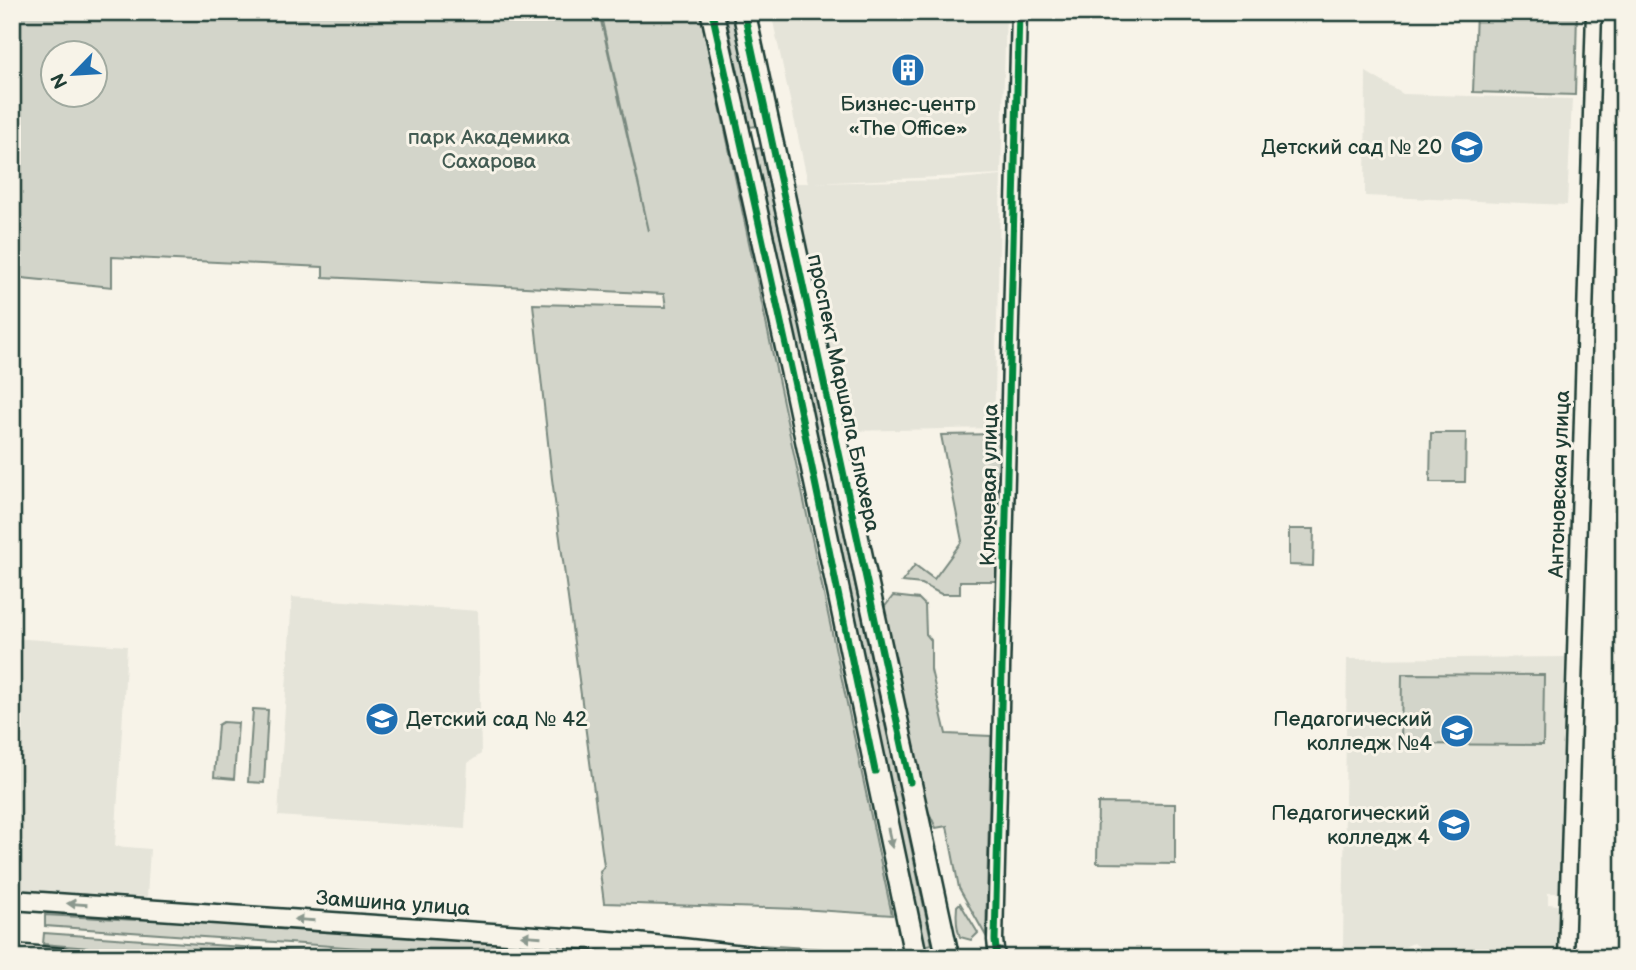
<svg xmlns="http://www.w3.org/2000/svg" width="1636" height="970" viewBox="0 0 1636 970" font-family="'Balsamiq Sans',sans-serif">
	<rect width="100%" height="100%" fill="#f7f3e8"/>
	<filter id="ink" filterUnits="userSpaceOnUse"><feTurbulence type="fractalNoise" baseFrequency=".0143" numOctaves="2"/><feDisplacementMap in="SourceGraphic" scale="14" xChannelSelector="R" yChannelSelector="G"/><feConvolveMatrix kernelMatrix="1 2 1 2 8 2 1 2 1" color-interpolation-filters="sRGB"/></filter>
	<g filter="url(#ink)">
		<g fill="#e5e4d9">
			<path d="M771 12H1006L1001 174 813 183 948 180 1001 175 994 428 847 431 792 183H808Z"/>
			<path d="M1366 72 1403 94 1572 99 1567 205 1365 196Z"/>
			<path d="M1620 586H1624V739H1618Z"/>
			<path d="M292 597 478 611 481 754 468 763 465 829 278 816Z"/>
			<path d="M12 638 127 646 115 846 150 849 147 897 12 889Z"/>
			<path d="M1569 657 1562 889 1560 893H1548V904L1559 905 1562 909 1561 947H1420L1413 943 1405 947H1343L1347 659Z"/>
		</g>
		<g fill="#d3d5ca" stroke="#79897f" stroke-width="2" fill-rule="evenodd">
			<path d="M12 12H599L649 231 600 12H700L892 915 799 909 604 903 600 872 604 866 552 479 533 304 666 307 664 294 323 277V267L112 257V287L12 277ZM52 52H94V94H52Z"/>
			<path d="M725 12H732L757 126 750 127Z"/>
			<path d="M1476 12H1577L1575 95 1473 92Z"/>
			<path d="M761 148 810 372 803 374 755 149Z"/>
			<path d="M812 383 932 944 924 946 805 384Z"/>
			<path d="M1431 433H1466L1465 482H1430Z"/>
			<path d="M1000 434 996 581H960V594H941L922 584 902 582 915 565 934 579 962 541 941 435Z"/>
			<path d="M1289 529H1314L1313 566 1289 565Z"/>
			<path d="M893 596 919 599 925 605 926 634 931 640V670L946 734 991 736 986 936 959 888 947 826 936 828 924 802 883 609Z"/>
			<path d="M1402 674 1544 675 1543 745 1401 744Z"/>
			<path d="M253 709 268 710 264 783 248 782Z"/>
			<path d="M223 722 238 723 234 779 214 777 218 725Z"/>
			<path d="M1098 803 1175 804V864L1097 863Z"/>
			<path d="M960 903 978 933 971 940 960 937C956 927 956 917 957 906Z"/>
			<path d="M45 915 135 920 136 916 604 949 608 951 610 958H502L45 926Z"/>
			<path d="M44 933 401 958 134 956V952L43 944Z"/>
			<path d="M759 945 888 953V958H788Z"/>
		</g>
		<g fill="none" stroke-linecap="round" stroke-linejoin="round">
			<defs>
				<g id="minor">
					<path d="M997 958 995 940 1019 12"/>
					<path d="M1566 958 1594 12"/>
				</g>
				<g id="tertiary">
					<path d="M12 900 637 943 770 958"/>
					<path d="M12 954 63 958"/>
				</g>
				<g id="primary">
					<path d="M712 12 794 381 916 958"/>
					<path d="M744 12 948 958"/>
				</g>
			</defs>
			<use href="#minor" stroke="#1f3d34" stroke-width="19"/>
			<use href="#tertiary" stroke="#1f3d34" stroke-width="23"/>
			<use href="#primary" stroke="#1f3d34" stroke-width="26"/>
			<use href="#minor" stroke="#f7f3e8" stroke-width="14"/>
			<use href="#tertiary" stroke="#f7f3e8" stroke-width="18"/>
			<use href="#primary" stroke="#f7f3e8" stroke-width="21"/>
			<defs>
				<g id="cycleway">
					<path d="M712 12 794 381 875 771"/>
					<path d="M744 12 910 782"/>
					<path d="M997 958 995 940 1019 12"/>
				</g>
			</defs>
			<use href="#cycleway" stroke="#f7f3e8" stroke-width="11"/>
			<use href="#cycleway" stroke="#00873e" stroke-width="7"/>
		</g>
		<defs><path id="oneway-solid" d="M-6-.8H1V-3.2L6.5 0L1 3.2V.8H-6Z" transform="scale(1.75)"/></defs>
		<g fill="#8b988e">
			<use href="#oneway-solid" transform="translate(890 838) rotate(78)"/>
			<use href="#oneway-solid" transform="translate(77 904) rotate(-176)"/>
			<use href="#oneway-solid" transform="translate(304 920) rotate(-176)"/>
			<use href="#oneway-solid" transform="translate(531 936) rotate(-176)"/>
		</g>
	</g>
	<defs>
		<symbol id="building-disc" viewBox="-11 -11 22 22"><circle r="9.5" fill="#1f6fb2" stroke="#f7f3e8"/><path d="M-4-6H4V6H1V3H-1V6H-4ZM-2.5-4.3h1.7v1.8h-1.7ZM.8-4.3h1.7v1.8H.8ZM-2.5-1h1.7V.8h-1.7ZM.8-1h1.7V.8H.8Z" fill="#fff"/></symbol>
		<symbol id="school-disc" viewBox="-11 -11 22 22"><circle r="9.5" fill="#1f6fb2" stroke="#f7f3e8"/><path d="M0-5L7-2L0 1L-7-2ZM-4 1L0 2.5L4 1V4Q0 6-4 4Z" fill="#fff"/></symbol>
		<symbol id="university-disc" viewBox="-11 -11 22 22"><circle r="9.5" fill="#1f6fb2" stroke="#f7f3e8"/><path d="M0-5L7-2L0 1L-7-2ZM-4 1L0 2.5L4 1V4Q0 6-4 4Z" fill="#fff"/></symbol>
	</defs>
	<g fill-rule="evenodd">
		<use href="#building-disc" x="889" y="51" width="38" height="38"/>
		<use href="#school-disc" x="1448" y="128" width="38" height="38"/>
		<use href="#school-disc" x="363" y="700" width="38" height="38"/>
		<use href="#university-disc" x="1438" y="712" width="38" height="38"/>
		<use href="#university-disc" x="1435" y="806" width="38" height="38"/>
	</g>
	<g text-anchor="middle" stroke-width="6" stroke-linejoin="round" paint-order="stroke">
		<g font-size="21" fill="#1f3d34" stroke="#f7f3e8" text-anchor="end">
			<text x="908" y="111" text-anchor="middle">Бизнес-центр<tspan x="908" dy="24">«The Office»</tspan></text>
			<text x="1442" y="154">Детский сад № 20</text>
			<text x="406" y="726" text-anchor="start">Детский сад № 42</text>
			<text x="1432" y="726">Педагогический<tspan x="1432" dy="24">колледж №4</tspan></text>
			<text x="1430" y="820">Педагогический<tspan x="1430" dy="24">колледж 4</tspan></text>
		</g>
		<g font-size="21" fill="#435b52" stroke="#f7f3e8">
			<text x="489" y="144">парк Академика<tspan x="489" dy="24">Сахарова</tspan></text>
		</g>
		<g font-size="21" fill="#1f3d34" stroke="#f7f3e8">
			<text transform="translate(844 393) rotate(78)" y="7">проспект Маршала Блюхера</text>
			<text transform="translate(1559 484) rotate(-88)" y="7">Антоновская улица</text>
			<text transform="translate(989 485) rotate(-89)" y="7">Ключевая улица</text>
			<text transform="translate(393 903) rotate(4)" y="7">Замшина улица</text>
		</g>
	</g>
	<rect width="1636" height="970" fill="none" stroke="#f7f3e8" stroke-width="42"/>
	<rect x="21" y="21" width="1594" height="928" fill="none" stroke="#1f3d34" stroke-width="2.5" filter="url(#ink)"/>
	<g transform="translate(74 74) rotate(245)"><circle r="33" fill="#f7f3e8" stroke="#a1aaa0" stroke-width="2"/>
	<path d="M0-5L12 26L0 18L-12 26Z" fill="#1f6fb2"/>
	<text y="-10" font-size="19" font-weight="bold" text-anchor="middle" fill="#1f3d34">N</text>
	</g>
</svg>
